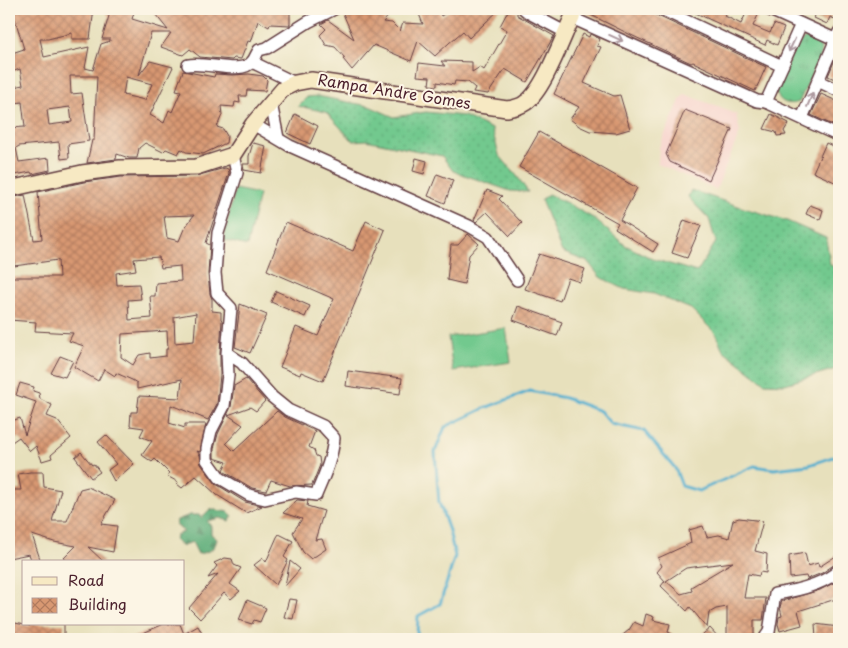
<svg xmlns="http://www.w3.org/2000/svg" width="848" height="648" viewBox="0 0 848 648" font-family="'Playpen Sans',sans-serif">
	<defs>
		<pattern id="grass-dots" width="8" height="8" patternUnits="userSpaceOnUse" patternTransform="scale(1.25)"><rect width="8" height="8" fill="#72c98e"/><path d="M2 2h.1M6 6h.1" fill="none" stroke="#64ac7b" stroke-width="1.8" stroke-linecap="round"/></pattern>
		<pattern id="forest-firs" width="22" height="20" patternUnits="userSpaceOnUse" patternTransform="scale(1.25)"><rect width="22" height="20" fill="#5dad79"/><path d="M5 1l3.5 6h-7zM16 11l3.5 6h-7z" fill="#4f8c63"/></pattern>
		<pattern id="park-tufts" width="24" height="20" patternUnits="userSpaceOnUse" patternTransform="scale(1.25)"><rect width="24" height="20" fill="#72c98e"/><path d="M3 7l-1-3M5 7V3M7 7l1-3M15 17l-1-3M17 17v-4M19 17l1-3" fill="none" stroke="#64ac7b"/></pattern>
		<pattern id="building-cross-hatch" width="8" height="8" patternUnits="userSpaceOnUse" patternTransform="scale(1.25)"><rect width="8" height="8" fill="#d89872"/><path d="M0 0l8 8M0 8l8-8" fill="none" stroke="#b17b5e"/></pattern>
	</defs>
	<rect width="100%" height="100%" fill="#fcf5e5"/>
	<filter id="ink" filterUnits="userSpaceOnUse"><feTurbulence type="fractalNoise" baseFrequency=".02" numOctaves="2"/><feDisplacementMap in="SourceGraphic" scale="10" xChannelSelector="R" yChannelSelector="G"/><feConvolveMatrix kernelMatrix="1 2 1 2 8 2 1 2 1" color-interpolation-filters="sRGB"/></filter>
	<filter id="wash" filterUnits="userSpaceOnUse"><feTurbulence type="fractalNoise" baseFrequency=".0096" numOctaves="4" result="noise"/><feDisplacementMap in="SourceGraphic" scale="20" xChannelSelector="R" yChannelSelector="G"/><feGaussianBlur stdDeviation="1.12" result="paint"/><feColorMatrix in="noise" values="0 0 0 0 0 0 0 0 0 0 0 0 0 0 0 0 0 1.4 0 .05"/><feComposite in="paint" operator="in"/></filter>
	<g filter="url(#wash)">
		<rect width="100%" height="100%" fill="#e7e0bc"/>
		<path fill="#f7d0cb" d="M685 94 736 114 740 132 716 190 658 164 659 147 681 98Z"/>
		<g fill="url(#grass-dots)" stroke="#5e745c">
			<path d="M317 96 369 106 394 117 426 112 464 116 492 129 499 155 517 176 528 192 510 191 453 171 442 156 366 140 353 141 326 112 298 106 307 97Z"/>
			<path d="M691 190 747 209 787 221 826 238 830 264 839 272V368L785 384 765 383 723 350 715 333 691 309 654 294 624 289 600 277 588 262 562 252 541 200 548 194 567 203 593 218 625 245 653 259 697 272 716 242 709 219 688 197Z"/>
		</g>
		<path fill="url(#forest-firs)" stroke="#546652" d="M210 509 229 512 233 516 229 521 220 518 207 521 211 526V534L217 539C215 550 208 552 198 554L192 542 182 546 175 540 176 535 184 532 176 525 177 520 190 515H199L201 518Z"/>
		<path fill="url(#park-tufts)" stroke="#5e745c" d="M806 38C817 40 822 44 821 55L799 102C787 106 779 102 775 90L796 44Z"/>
		<g fill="#72c98e" stroke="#5e745c">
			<path d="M235 189 259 194 247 246 223 240Z"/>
			<path d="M506 328 511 362 453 371 448 337Z"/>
		</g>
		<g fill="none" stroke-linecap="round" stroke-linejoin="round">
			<path stroke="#50aecf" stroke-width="3" d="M423 639 417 634 418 616 440 604 455 556 449 531 439 502 435 452 445 427 485 408 530 391 565 398 600 411 611 424 644 431 675 468 682 486 699 491 754 466 774 469 809 465 839 455"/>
		</g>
		<g id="blocks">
			<g fill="url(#building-cross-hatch)" fill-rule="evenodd">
				<path d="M9 9H94L90 39H72V33L48 39H40L44 57 89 47 85 68 93 70 101 44 110 41V39H102L109 16 102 9H135L132 19 168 30 151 9H290V25L270 24 269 27 258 21 251 42 248 41 241 59 234 58 232 60 200 57 190 49 183 55 161 47 171 33H151L139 75 150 61 173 67 150 115 164 123 169 110 172 112 181 91 176 90 183 71 214 77 215 74 232 75 249 74 263 76 267 80 265 91 247 90 246 96H239L240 103 235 102 234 107 221 106 222 115 217 127 223 129 227 136 226 143 203 154 186 152 181 149 178 154 166 149 163 152 145 143 139 148 137 158H129L117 154 116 159 87 163 92 140H94L97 76H70L71 94 82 93 89 141 68 144 69 158 61 159 59 142 19 146 16 148 19 162 49 158 50 170 32 174 31 172 9 176V128L25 127 22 102 9 104V88L23 85 20 69 9 73V54L24 49 15 19 11 20ZM126 77 152 84 145 100 123 95ZM70 107 72 122 49 125 47 110Z"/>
				<path d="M341 9H395L383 22 392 23 400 31 403 23 423 24 417 9H439L441 16 452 9H500L469 38 463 31 449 43 435 56 418 41 411 61 374 45 352 70 343 59 345 58 335 47 326 45 320 35 326 29 321 24 328 20 354 39Z"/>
				<path d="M509 9 517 12V15L554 36 527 82 505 69 488 94 473 92 475 88 468 82 455 81 454 85 437 82V86L429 85 430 77 417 76 419 63 445 66 441 61 472 62V72L480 67 484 70 507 30 500 26Z"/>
				<path d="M583 9H603L611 13 613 9H643L766 67 755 91 693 62 691 63 631 35 583 11Z"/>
				<path d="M687 9H729L725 16 741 24 748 9H749L759 13 753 26 770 33 774 24 784 28 777 45 767 40 765 45Z"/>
				<path d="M812 9H839V15L837 20 830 17 827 24 814 18 817 11Z"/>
				<path d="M583 34 589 37 590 34 600 39 597 46 601 47 584 83 614 96 620 95 630 129 616 133 590 131 579 126 570 119 579 107 554 94Z"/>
				<path d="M839 50V81L828 76Z"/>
				<path d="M821 94 839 102V128L811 115Z"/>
				<path d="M685 110 732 129 709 180 670 162 666 154Z"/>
				<path d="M295 114 318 126 310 144 287 133Z"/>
				<path d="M771 114 789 123 784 131 786 135 777 136 776 132 764 129Z"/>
				<path d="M539 132 637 188 620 220 658 244 653 252 615 228 618 223 519 167Z"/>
				<path d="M253 143 266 146 261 173 244 170 243 164H249V156Z"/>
				<path d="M826 143 839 149V184L813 172Z"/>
				<path d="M416 158 427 161 424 174 413 171Z"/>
				<path d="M225 168 228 169 229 173 206 243 210 245 208 274 210 294 212 299V311L221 312V319L222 320 220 352V375L217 404 208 420 171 405 169 423 185 428V424H206L200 452 197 451 200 455 201 464 216 484 245 502 262 506 246 513 217 495 196 476 182 488 177 484 178 482 167 476 169 473 155 459 152 462 142 455 152 441 140 436 144 428 130 426 131 412H137L139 396 180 398 182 379 137 389V383L132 380 116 373 115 376 104 369 98 381 74 367 84 346 69 341 73 333 35 331 36 322 9 320V277H59L58 260 14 266V251H12L10 237 14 236 10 222V198L25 195 34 240 42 239 38 192 84 182 121 177 196 176ZM194 215 184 229 179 241 167 238 164 216ZM159 257 161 268 180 266 181 281 156 283 155 296H150L152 318 129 320 128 300 141 299 139 284 117 285 116 273 136 270 134 259ZM196 313 194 341 175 343 174 317ZM167 331 168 349H166V356L150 358V353L139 355 133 365 121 357 122 334Z"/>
				<path d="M437 174 453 180 445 203 428 196Z"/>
				<path d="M487 190 502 196 499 199 522 223 510 236 487 212 476 222 474 220Z"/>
				<path d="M810 205 823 210 820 220 806 214Z"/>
				<path d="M684 220 701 226 687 258 672 253Z"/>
				<path d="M366 221 385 230 323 381 301 372 300 375 280 367 296 327 318 336 334 299 267 270 286 222 353 251Z"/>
				<path d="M468 234 479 244 469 255 464 284 447 280 451 245H458Z"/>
				<path d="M539 254 585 269 580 282 568 278 560 301 525 289Z"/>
				<path d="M276 291 310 306 305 317 271 302Z"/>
				<path d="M240 304 267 315 250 353 235 347Z"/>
				<path d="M518 306 562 322 557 336 513 320Z"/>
				<path d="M60 356 73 361 65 377 51 373Z"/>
				<path d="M348 371 402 378 400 394 346 386Z"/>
				<path d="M246 379 265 401 256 411 250 407 228 415 243 425 226 443 234 451 277 411 285 417 315 431 309 447 314 450 316 456 319 457 320 465 312 485 290 486 271 480 266 491 252 488 225 472 223 470 227 462 214 458V449L218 434 231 407 234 386Z"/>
				<path d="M20 383 34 387 33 391 39 393 40 399 52 405 47 416 57 420 71 438 51 455 52 458 42 461 36 446 30 451 19 437 9 444V422L20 418 25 435 36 402 16 395Z"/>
				<path d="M106 435 134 464 114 481 108 470 116 464 98 442Z"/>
				<path d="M81 452 92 465 94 464 100 472 91 478 75 457Z"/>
				<path d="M30 472H43L44 487 61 490 52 521H67L80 489 88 487 115 500 101 524 117 526 113 552 88 547 104 562H69L64 558 76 546 54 542 32 535 41 562H32L29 554 9 558V490H21L18 474Z"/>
				<path d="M297 500 308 501 307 506 324 511 315 540 322 539 326 549 311 559 303 552 293 532 302 519 283 513Z"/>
				<path d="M739 518 763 521 755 551 767 554 766 573 760 572 759 576 748 574 744 598H766L763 620H754V639H727V607L716 609 709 613 707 628 690 607 687 611 661 586 665 581 657 572 662 566 658 558 691 543 689 530 703 526 707 537 719 535 729 538 733 520ZM733 562 691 587 692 591 681 594 666 581 686 568Z"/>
				<path d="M279 534 293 541 284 557 288 560 276 585 254 565 263 558 266 562 277 537Z"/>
				<path d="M805 553 808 566 818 563 819 567 839 554V563L835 564 822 573 807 579 806 576 790 578 789 556Z"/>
				<path d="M225 558 232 559 234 565 241 568 230 584 240 591 231 599 224 593 200 619 189 608 218 574 208 578 217 566 214 563Z"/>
				<path d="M290 561 300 569 285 586Z"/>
				<path d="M839 580V598L798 611 802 625 780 631 778 624 779 617 782 616 780 607 782 601 820 590Z"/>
				<path d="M289 599 297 600 293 619 284 617Z"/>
				<path d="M247 600 266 608 260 622 254 620 252 624 239 620Z"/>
				<path d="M646 614 654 617 653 620 670 624 668 632 682 639H618L629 630 634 622 643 626Z"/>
				<path d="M10 622 30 626 31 624H64V639H44L33 636 32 639H9Z"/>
				<path d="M164 624H180L184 634 198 626 205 639H129Z"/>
				<path d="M815 624 839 627V639H816Z"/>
				<path d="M710 628 720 639H697Z"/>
			</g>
		</g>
	</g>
	<g filter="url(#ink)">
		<use href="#blocks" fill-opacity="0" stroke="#623c41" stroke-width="1"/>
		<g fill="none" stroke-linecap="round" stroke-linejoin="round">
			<defs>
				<g id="street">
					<path d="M524 9 529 13 565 32"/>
					<path d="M661 9 782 66"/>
					<path d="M768 9 839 41"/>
					<path d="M572 18 757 101 766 102 839 136"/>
					<path d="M252 62 295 83"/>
					<path d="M188 65C206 61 241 76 253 61 255 58 257 53 259 50L267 48 308 22 334 9"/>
					<path d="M818 81 839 91"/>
					<path d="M766 102 801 24"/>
					<path d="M271 103 278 138"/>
					<path d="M802 118 839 32"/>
					<path d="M253 124 290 146 469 226 488 237 517 280"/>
					<path d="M227 353 242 363 272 397 288 410 323 426 334 438C332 459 324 476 316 495L296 492 265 499 249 495 220 478 207 460V448L211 431 224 406 228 375 227 353 231 308 217 293 215 273 218 233 237 173 233 155"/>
					<path d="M764 639 769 632 775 594C795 591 824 585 839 570"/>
				</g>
				<path id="secondary" d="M9 189 82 173 120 168 196 167 233 155 253 124 283 89 295 83 311 80 507 109C513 108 520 107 525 103 543 92 562 39 572 18L574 9"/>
			</defs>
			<use href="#street" stroke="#623c41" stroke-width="14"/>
			<use href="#secondary" stroke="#623c41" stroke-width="18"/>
			<use href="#street" stroke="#fff" stroke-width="11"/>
			<use href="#secondary" stroke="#f7e9c3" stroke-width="15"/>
		</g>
		<defs><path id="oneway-shaft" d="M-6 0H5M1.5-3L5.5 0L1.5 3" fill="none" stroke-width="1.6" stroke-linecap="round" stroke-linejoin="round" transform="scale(1.25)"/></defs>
		<g stroke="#ae9aa0">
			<use href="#oneway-shaft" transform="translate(616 38) rotate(24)"/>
			<use href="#oneway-shaft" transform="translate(792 45) rotate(115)"/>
			<use href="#oneway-shaft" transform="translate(810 100) rotate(-67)"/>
		</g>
	</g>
	<g text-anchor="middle" stroke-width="4" stroke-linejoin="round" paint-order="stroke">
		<g font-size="15" fill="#4a1f2b" stroke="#fcf5e5">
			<text transform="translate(394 92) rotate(9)" y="5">Rampa Andre Gomes</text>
		</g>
	</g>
	<rect width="848" height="648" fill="none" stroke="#fcf5e5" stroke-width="30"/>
	<rect x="22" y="560" width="162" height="65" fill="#fcf5e5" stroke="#b59f9b"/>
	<rect x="32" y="577" width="25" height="8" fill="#f7e9c3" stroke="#b59f9b"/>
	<text x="68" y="586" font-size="15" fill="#4a1f2b">Road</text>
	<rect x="32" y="598" width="25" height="15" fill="url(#building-cross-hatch)" stroke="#b59f9b"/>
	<text x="68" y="610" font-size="15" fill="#4a1f2b">Building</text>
</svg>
